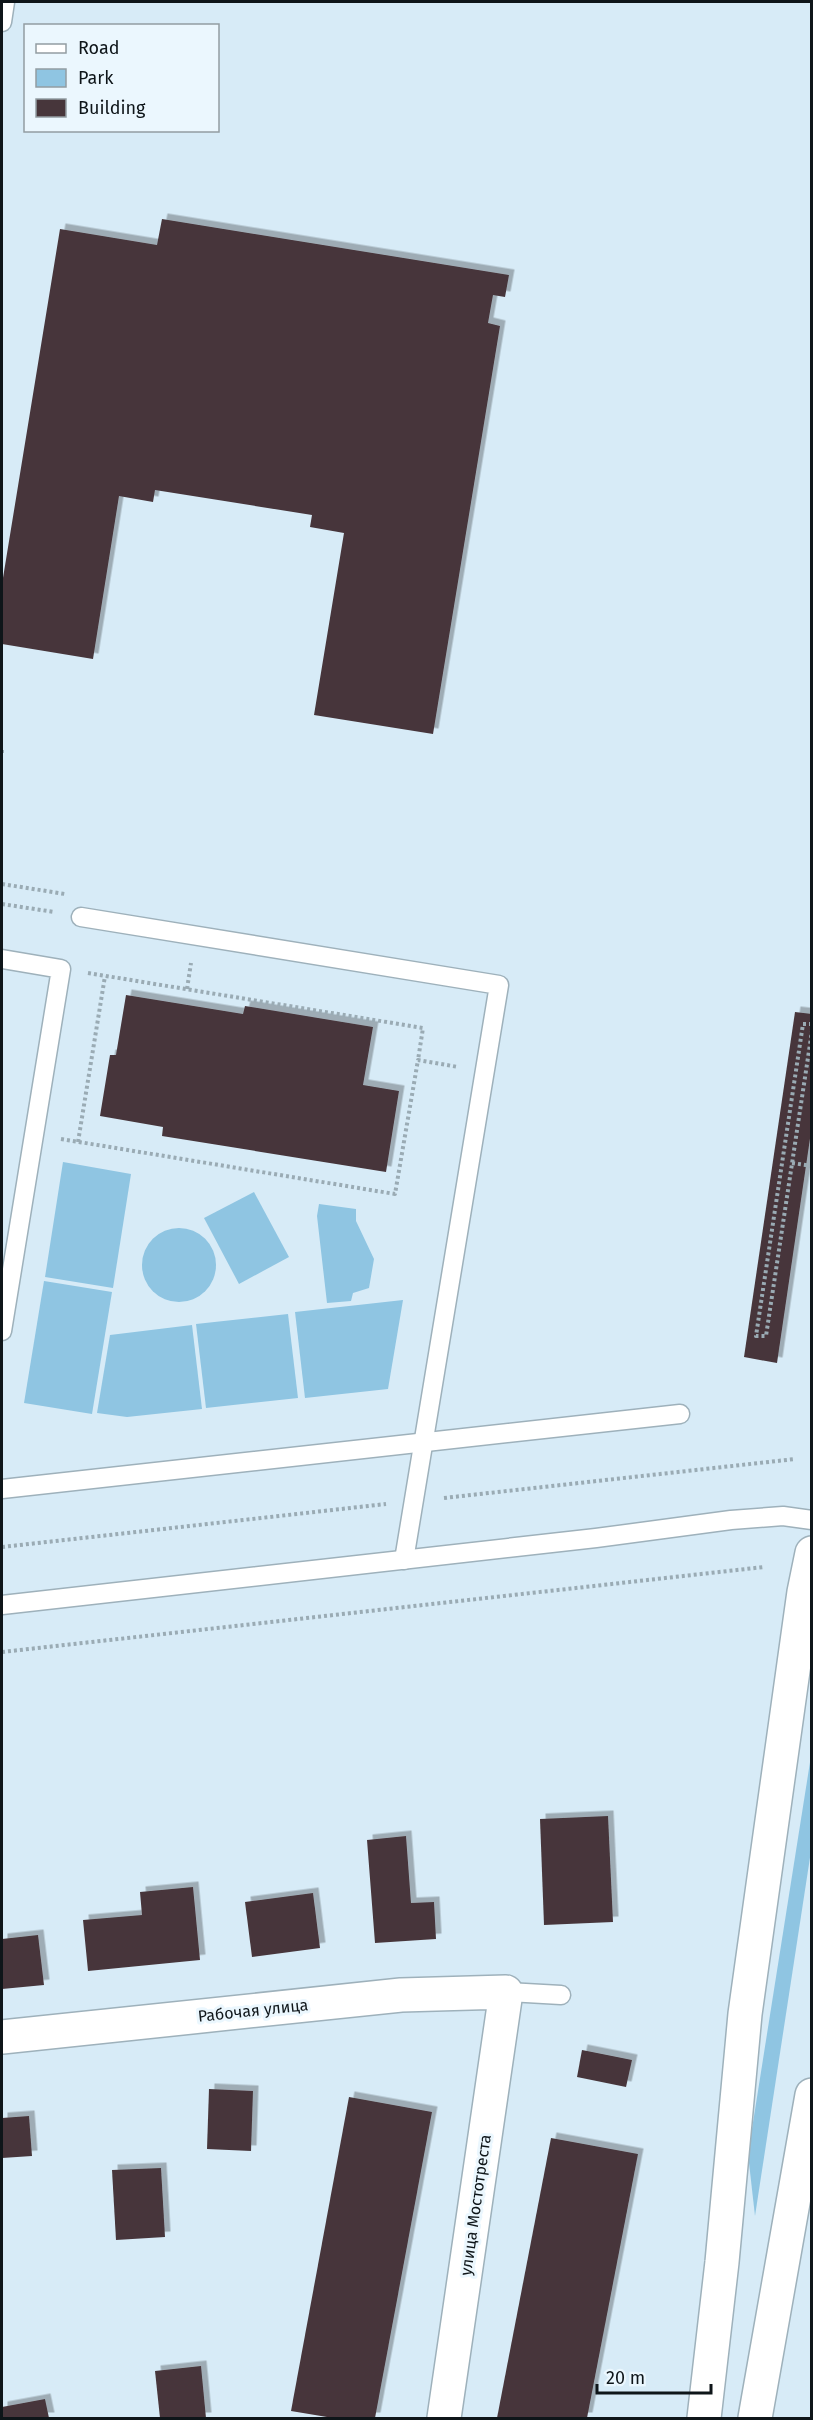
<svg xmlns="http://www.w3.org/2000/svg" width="813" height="2420" viewBox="0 0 813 2420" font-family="'Fira Sans',sans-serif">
	<defs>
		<filter id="shadow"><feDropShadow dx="5.5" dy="-5.5" stdDeviation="0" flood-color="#0004"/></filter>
	</defs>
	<rect width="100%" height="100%" fill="#d7ebf7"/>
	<g fill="#8fc5e2">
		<path d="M63 1162 131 1174 113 1288 45 1277Z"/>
		<path d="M254 1192 289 1257 239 1284 204 1218Z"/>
		<path d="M319 1204 356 1209V1221L374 1259 369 1288 353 1293 351 1301 327 1303 317 1216Z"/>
		<circle cx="179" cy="1265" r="37"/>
		<path d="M44 1281 112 1292 92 1414 24 1403Z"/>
		<path d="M403 1300 388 1389 305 1398 295 1312Z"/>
		<path d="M288 1314 298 1398 206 1408 196 1324Z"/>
		<path d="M192 1325 202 1409 127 1417 97 1413 110 1335Z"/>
		<path d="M811 1756V1851L755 2216 748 2154Z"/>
	</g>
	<g fill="#47363b" filter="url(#shadow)">
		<path d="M162 219 509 275 505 297 493 295 491 306 488 323 500 326 433 734 314 715 344 533 310 527 312 515 155 490 153 502 119 496 93 659 2 644V584L60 229 157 245Z"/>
		<path d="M126 995 243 1014 245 1006 373 1027 363 1085 399 1091 386 1172 162 1136 163 1127 100 1116 110 1055H116Z"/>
		<path d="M795 1012 812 1014V1125L777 1363 744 1357Z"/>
		<path d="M608 1816 613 1922 544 1925 540 1819Z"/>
		<path d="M406 1836 411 1903 434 1902 436 1939 375 1943 367 1840Z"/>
		<path d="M193 1887 200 1960 88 1971 83 1920 142 1915 140 1892Z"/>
		<path d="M313 1893 320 1948 252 1957 245 1902Z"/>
		<path d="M38 1935 44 1985 2 1989V1939Z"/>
		<path d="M582 2050 632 2060 626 2087 577 2077Z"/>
		<path d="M209 2089 253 2091 251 2151 207 2149Z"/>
		<path d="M349 2097 432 2112 375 2418H333L291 2411Z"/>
		<path d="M29 2116 32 2156 2 2158V2118Z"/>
		<path d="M551 2138 638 2154 587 2418H497Z"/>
		<path d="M161 2168 165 2237 116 2240 112 2170Z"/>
		<path d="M201 2366 206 2418H160L155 2371Z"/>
		<path d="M45 2399 49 2418H2V2407Z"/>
	</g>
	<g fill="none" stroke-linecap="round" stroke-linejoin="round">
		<defs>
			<g id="service">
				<path d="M2 22 5 2"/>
				<path d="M81 917 499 985 404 1560"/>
				<path d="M2 959 61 969 2 1331"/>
				<path d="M2 1489 680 1414"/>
				<path d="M2 1605 596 1538 731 1520 783 1516 812 1520"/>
				<path d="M506 1992 561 1995"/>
			</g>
			<path id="minor" d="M2 2037 401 1995 506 1992 444 2418"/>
			<path id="tertiary" d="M704 2418 722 2262 745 2014 804 1592 812 1553"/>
			<path id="primary" d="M755 2418 812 2095"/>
		</defs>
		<use href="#service" stroke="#9eb1bb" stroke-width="21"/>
		<use href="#minor" stroke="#9eb1bb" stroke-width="36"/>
		<use href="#tertiary" stroke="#9eb1bb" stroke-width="36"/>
		<use href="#primary" stroke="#9eb1bb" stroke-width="36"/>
		<g stroke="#9aabb4" stroke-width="4" stroke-dasharray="3 3" stroke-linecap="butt">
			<path d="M2 753V747"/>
			<path d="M2 884 65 894"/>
			<path d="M2 904 54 912"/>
			<path d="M88 973 423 1028 418 1060"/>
			<path d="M187 989 191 963"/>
			<path d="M812 1024H803L756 1336H766L812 1031"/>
			<path d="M61 1139 395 1194 418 1060 458 1067"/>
			<path d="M78 1142 105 976"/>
			<path d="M792 1163 812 1166"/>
			<path d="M444 1498 795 1459"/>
			<path d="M2 1547 386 1504"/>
			<path d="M2 1652 764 1567"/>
		</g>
		<use href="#service" stroke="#fff" stroke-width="18"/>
		<use href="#minor" stroke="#fff" stroke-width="33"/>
		<use href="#tertiary" stroke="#fff" stroke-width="33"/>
		<use href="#primary" stroke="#fff" stroke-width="33"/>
	</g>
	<g text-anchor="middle" stroke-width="6" stroke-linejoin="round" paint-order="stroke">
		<g font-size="16" fill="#0e1519" stroke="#ebf7fe">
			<text transform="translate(253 2010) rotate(-6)" y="6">Рабочая улица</text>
			<text transform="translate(475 2205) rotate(-82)" y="6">улица Мостотреста</text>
		</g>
	</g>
	<rect width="813" height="2420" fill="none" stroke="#0e1519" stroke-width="6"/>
	<rect x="24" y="24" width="195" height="108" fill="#ebf7fe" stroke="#939da2" stroke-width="1.5"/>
	<rect x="36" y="44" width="30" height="9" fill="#ffffff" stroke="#939da2" stroke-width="1.5"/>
	<text x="78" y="54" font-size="18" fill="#0e1519">Road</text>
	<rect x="36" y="69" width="30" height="18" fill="#8fc5e2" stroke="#939da2" stroke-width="1.5"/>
	<text x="78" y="84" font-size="18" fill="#0e1519">Park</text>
	<rect x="36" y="99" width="30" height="18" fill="#47363b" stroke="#939da2" stroke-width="1.5"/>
	<text x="78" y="114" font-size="18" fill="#0e1519">Building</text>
	<path d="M597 2384v9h114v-9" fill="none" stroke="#0e1519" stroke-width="3"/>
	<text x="606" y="2384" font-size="18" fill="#0e1519" stroke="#ebf7fe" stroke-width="4.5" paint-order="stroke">20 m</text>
</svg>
